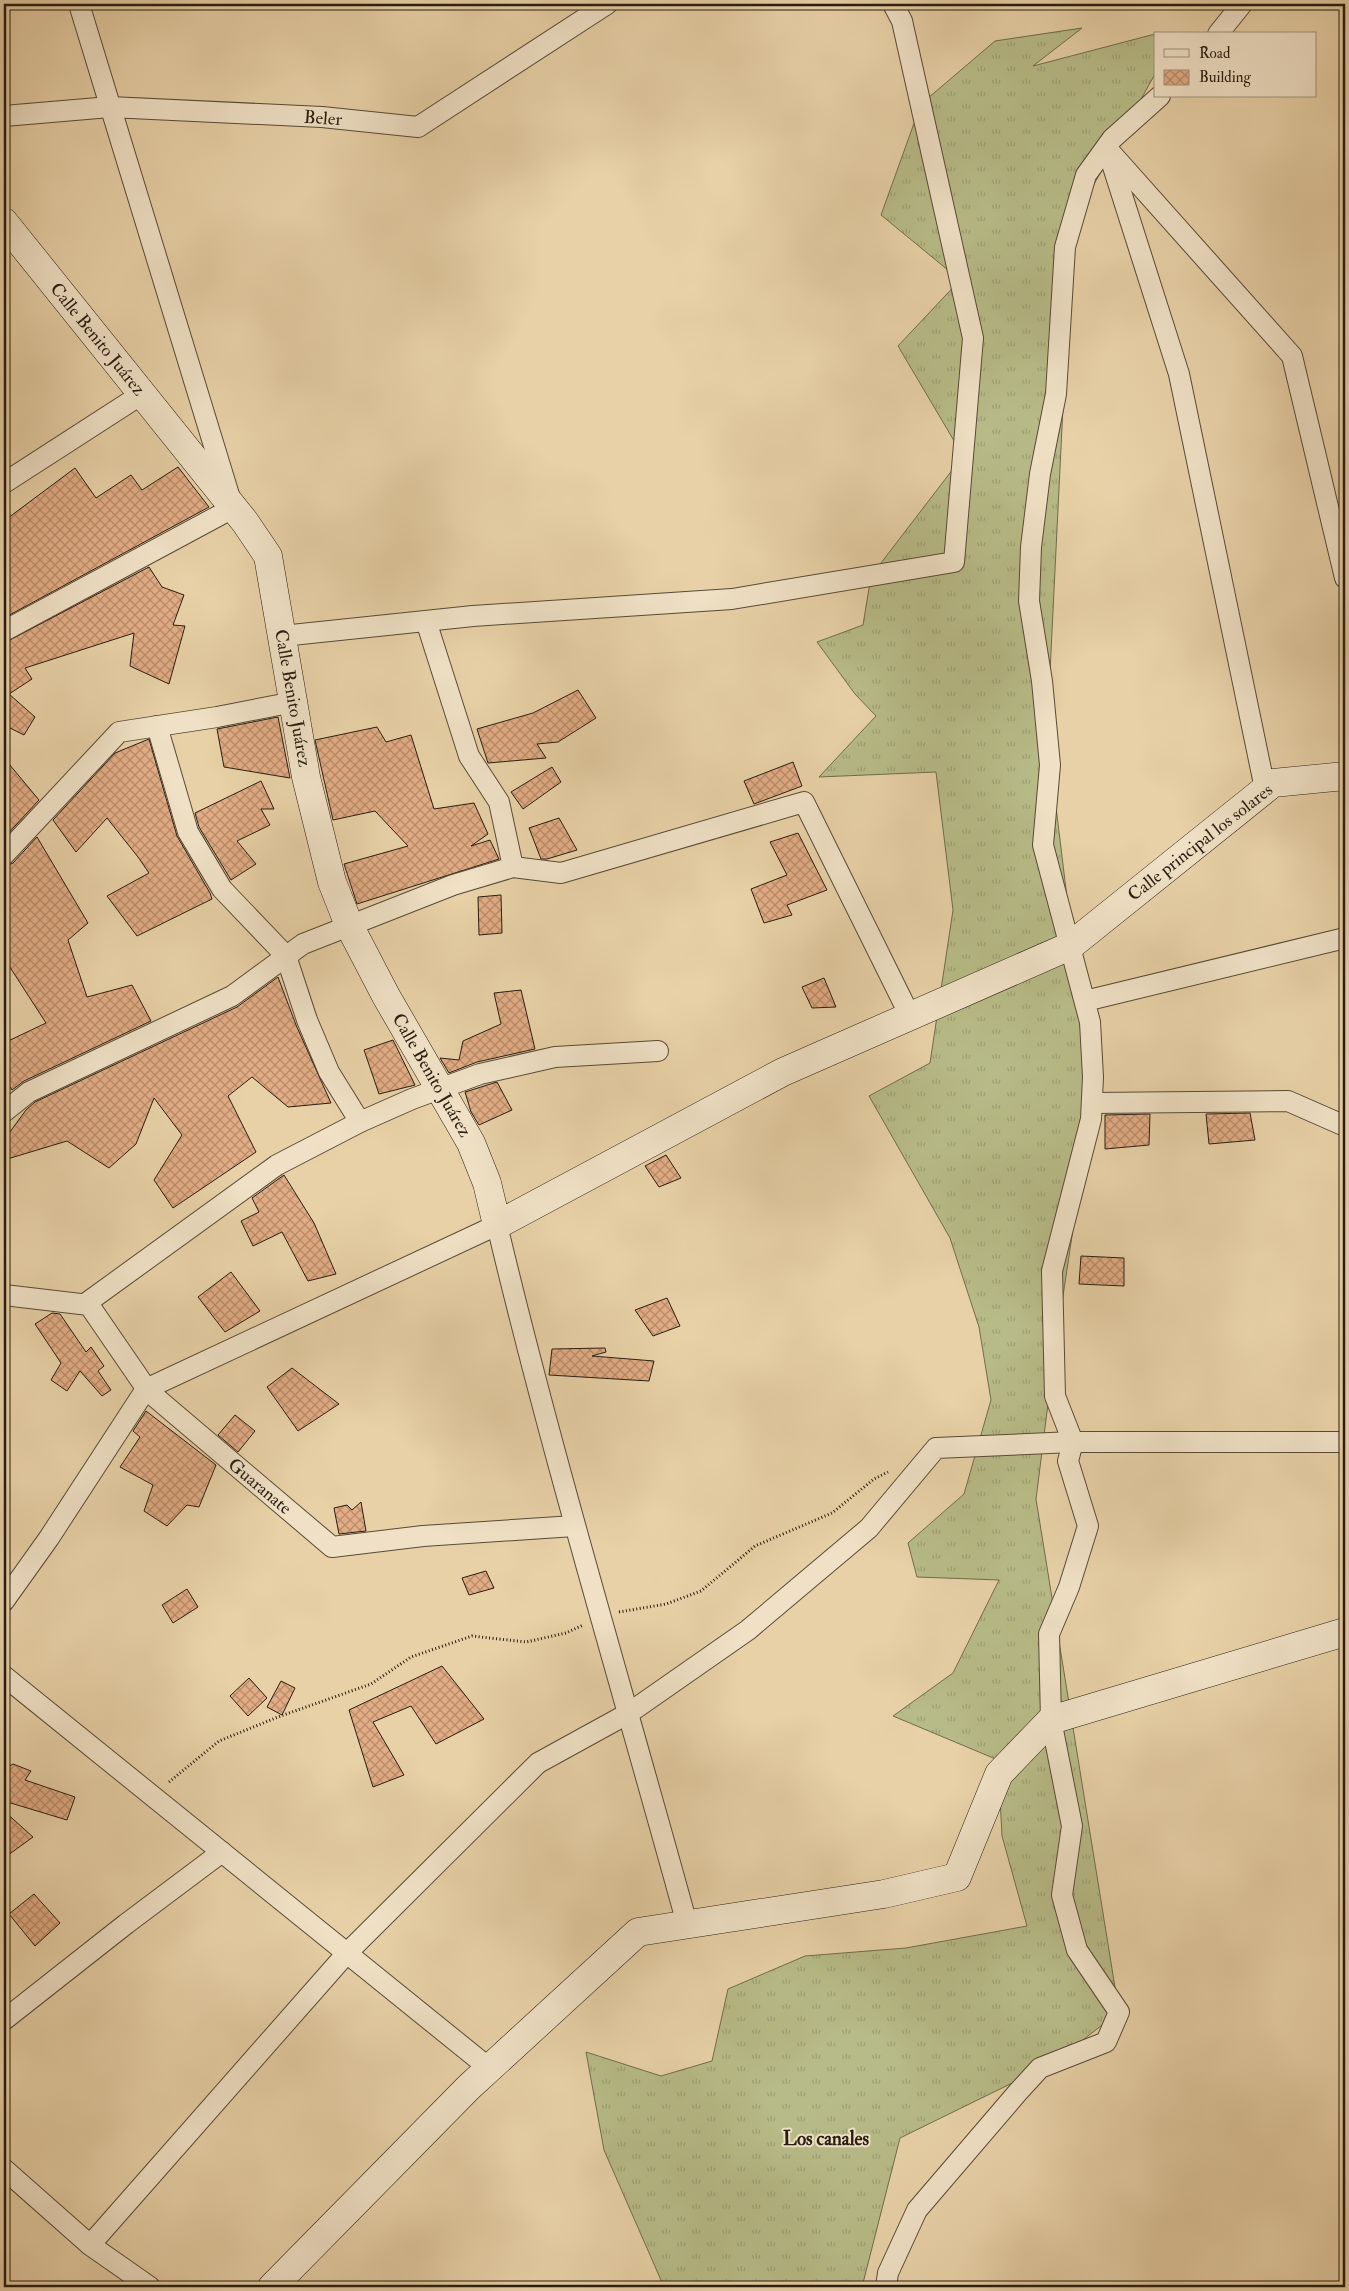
<svg xmlns="http://www.w3.org/2000/svg" width="1349" height="2291" viewBox="0 0 1349 2291" font-family="'IM FELL Double Pica',serif">
	<defs>
		<pattern id="grass-tufts" width="24" height="20" patternUnits="userSpaceOnUse" patternTransform="scale(1.25)"><rect width="24" height="20" fill="#b7bb87"/><path d="M3 7l-1-3M5 7V3M7 7l1-3M15 17l-1-3M17 17v-4M19 17l1-3" fill="none" stroke="#9da074"/></pattern>
		<pattern id="building-cross-hatch" width="8" height="8" patternUnits="userSpaceOnUse" patternTransform="scale(1.25)"><rect width="8" height="8" fill="#e2ac84"/><path d="M0 0l8 8M0 8l8-8" fill="none" stroke="#b78b6b"/></pattern>
	</defs>
	<rect width="100%" height="100%" fill="#e8d1a7"/>
	<filter id="stains"><feTurbulence type="fractalNoise" baseFrequency=".004" numOctaves="4"/><feColorMatrix values="0 0 0 0 .2 0 0 0 0 .09 0 0 0 0 .02 0 0 0 .5 -.17"/></filter>
	<radialGradient id="worn" r=".72"><stop offset=".6" stop-color="#630" stop-opacity="0"/><stop offset="1" stop-color="#630" stop-opacity=".3"/></radialGradient>
	<path fill="url(#grass-tufts)" stroke="#706c4c" d="M1082 28 1033 66 1155 34V74L1072 224 1047 733 1092 1103 1054 1356 1036 1499 1119 2012 1053 2063 900 2138 862 2287H664L604 2150 586 2052 661 2076 712 2061 728 1989 805 1956 906 1948 1027 1926 1002 1836 998 1760 893 1716 953 1673 999 1580 917 1577 908 1543 964 1494 991 1400 979 1327 950 1238 869 1096 930 1063 953 910 936 772 819 777 876 716 855 694 817 642 863 625 871 576 963 456 898 346 960 280 881 215 921 104 995 41Z"/>
	<g fill="url(#building-cross-hatch)" stroke="#281d11">
		<path d="M178 467 209 507 4 618V521L75 468 96 498 131 475 142 490Z"/>
		<path d="M149 567 162 587 184 595 173 625 185 626 169 684 130 666 134 633 25 668 32 679 9 694 35 717 24 735 4 725V643Z"/>
		<path d="M578 690 596 718 558 742 537 744 546 758 488 763 477 729 533 713Z"/>
		<path d="M278 717 290 778 224 767 217 729Z"/>
		<path d="M377 727 386 742 411 735 434 809 474 803 488 834 471 846 490 840 499 859 357 904 344 864 408 846 375 811 333 820 315 740Z"/>
		<path d="M149 739 177 836 210 893 212 899 137 936 107 896 149 873 138 857 107 818 76 852 53 820 115 753Z"/>
		<path d="M4 758 39 800 4 838Z"/>
		<path d="M793 762 802 786 754 804 744 781Z"/>
		<path d="M552 767 561 782 523 809 511 792Z"/>
		<path d="M261 781 274 809H261L270 825 237 841 256 864 231 880 199 827 195 813Z"/>
		<path d="M559 818 577 850 547 859H541L529 828Z"/>
		<path d="M798 833 827 890 787 905 792 915 764 923 751 889 787 875 770 842Z"/>
		<path d="M37 837 88 923 68 940 87 997 132 985 151 1021 24 1081 12 1090 10 1087 4 1090V1043L46 1023 4 958V867L13 863Z"/>
		<path d="M501 895 502 933 479 935 478 897Z"/>
		<path d="M278 977 296 1025 331 1103 288 1107 252 1077 228 1096 256 1152 173 1208 154 1180 182 1135 154 1098 136 1144 109 1168 67 1141 4 1160V1140L26 1110 35 1102 237 1007Z"/>
		<path d="M824 978 836 1007 812 1008 802 987Z"/>
		<path d="M521 990 535 1049 477 1062 449 1073 440 1058 459 1060 463 1041 501 1024 494 993Z"/>
		<path d="M393 1040 415 1085 379 1094 364 1050Z"/>
		<path d="M497 1082 512 1110 479 1125 471 1112 465 1092Z"/>
		<path d="M1250 1113 1255 1140 1209 1144 1206 1114Z"/>
		<path d="M1150 1114 1149 1145 1105 1149V1115Z"/>
		<path d="M666 1155 681 1178 659 1187 645 1166Z"/>
		<path d="M284 1175 314 1223 336 1274 308 1281 282 1232 253 1246 241 1221 259 1212 252 1198Z"/>
		<path d="M1081 1256 1124 1258V1286L1079 1284Z"/>
		<path d="M231 1272 260 1311 225 1332 198 1297Z"/>
		<path d="M667 1298 680 1326 653 1336 635 1310Z"/>
		<path d="M52 1313 60 1314 86 1352 91 1347 104 1366 98 1371 111 1390 102 1396 80 1371 67 1391 51 1380 61 1363 35 1324Z"/>
		<path d="M605 1348 606 1352 592 1356 654 1361 649 1381 549 1375 552 1349Z"/>
		<path d="M292 1368 339 1404 298 1431 267 1387Z"/>
		<path d="M146 1411 216 1465 199 1507 187 1505 167 1526 144 1511 153 1485 120 1467 140 1437 133 1431Z"/>
		<path d="M235 1415 255 1431 238 1452 218 1435Z"/>
		<path d="M361 1502 366 1531 339 1534 334 1508 347 1505 352 1510Z"/>
		<path d="M486 1571 494 1588 469 1595 462 1578Z"/>
		<path d="M187 1589 198 1607 173 1623 162 1605Z"/>
		<path d="M442 1666 484 1719 436 1744 411 1706 373 1722 404 1775 373 1787 349 1710Z"/>
		<path d="M249 1678 267 1698 248 1716 230 1696Z"/>
		<path d="M281 1681 295 1688 282 1715 267 1707Z"/>
		<path d="M13 1764 31 1771 25 1780 75 1797 67 1820 4 1801V1769Z"/>
		<path d="M4 1811 33 1837 4 1858Z"/>
		<path d="M34 1894 60 1923 35 1946 9 1914Z"/>
	</g>
	<g fill="none" stroke-linecap="round" stroke-linejoin="round">
		<defs>
			<g id="street">
				<path d="M1218 34 1242 4"/>
				<path d="M4 116 110 107 322 117 418 127 607 4"/>
				<path d="M1107 148 1179 374 1265 789"/>
				<path d="M1111 153 1292 356 1345 578"/>
				<path d="M4 483 142 394"/>
				<path d="M426 621 469 756 499 802 513 867"/>
				<path d="M4 631 233 508 79 4"/>
				<path d="M282 636 473 616 732 599 954 562 973 338 902 21 893 4"/>
				<path d="M157 726 188 832 222 889 286 956 307 1020 329 1072 360 1122"/>
				<path d="M4 855 119 732 217 717 294 702"/>
				<path d="M1085 1001 1345 938"/>
				<path d="M1092 1103 1288 1101 1345 1126"/>
				<path d="M4 1112 29 1092 232 996 303 944 453 885 513 867 561 873 804 802 910 1016"/>
				<path d="M4 1295 89 1305 148 1391 332 1547 423 1536 574 1526"/>
				<path d="M85 1304 277 1165 360 1122 412 1099 480 1074 555 1057 658 1051"/>
				<path d="M4 1601 49 1538 146 1389 497 1225C553 1460 623 1691 687 1924"/>
				<path d="M4 1676 489 2068"/>
				<path d="M4 2020 126 1924 222 1852"/>
				<path d="M4 2169 90 2245 150 2287"/>
				<path d="M90 2245 347 1953 538 1763 629 1713 748 1630 869 1528 936 1448 1073 1442H1345"/>
				<path d="M886 2287 888 2273 917 2210 1018 2092 1040 2068 1106 2042 1119 2012 1077 1950 1062 1895 1072 1826 1051 1720 1049 1634 1069 1587 1088 1526 1068 1461 1073 1442 1055 1396 1052 1271 1091 1119 1093 1077 1090 1022 1043 845 1050 765 1042 681 1029 601 1031 547 1040 474 1056 394 1065 247 1086 175 1112 139 1160 96"/>
			</g>
			<g id="secondary">
				<path d="M4 222 245 522 268 556 306 777 332 882 349 925 386 996 471 1143 487 1183 497 1225 783 1072 1070 946 1273 783 1345 776"/>
				<path d="M272 2287 469 2087 638 1932 884 1894 957 1877 999 1774 1051 1720 1345 1632"/>
			</g>
		</defs>
		<use href="#street" stroke="#584a36" stroke-width="22"/>
		<use href="#secondary" stroke="#281d11" stroke-width="29"/>
		<g stroke="#281d11" stroke-width="3" stroke-dasharray="1 2.5" stroke-linecap="butt">
			<path d="M619 1612 666 1604 701 1591 755 1546 832 1513 874 1479 888 1472"/>
			<path d="M169 1782 219 1741 278 1717 371 1684 411 1657 472 1636 526 1642 566 1633 583 1625"/>
		</g>
		<use href="#street" stroke="#f0e1c6" stroke-width="20"/>
		<use href="#secondary" stroke="#f0e1c6" stroke-width="28"/>
	</g>
	<g text-anchor="middle" stroke-width="4" stroke-linejoin="round" paint-order="stroke">
		<g font-size="18" fill="#281d11" stroke="#f0e1c6">
			<text transform="translate(323 118) rotate(4)" y="6">Beler</text>
			<text transform="translate(98 339) rotate(51)" y="6">Calle Benito Juárez</text>
			<text transform="translate(293 698) rotate(80)" y="6">Calle Benito Juárez</text>
			<text transform="translate(1200 842) rotate(-38)" y="6">Calle principal los solares</text>
			<text transform="translate(432 1075) rotate(60)" y="6">Calle Benito Juárez</text>
			<text transform="translate(260 1486) rotate(40)" y="6">Guaranate</text>
		</g>
		<g font-size="19" font-weight="bold" fill="#281d11" stroke="#f0e1c6">
			<text x="826" y="2145">Los canales</text>
		</g>
	</g>
	<rect width="1349" height="2291" fill="none" stroke="#e8d1a7" stroke-width="20"/>
	<rect x="5" y="5" width="1339" height="2281" fill="none" stroke="#281d11" stroke-width="2.5"/>
	<rect x="10" y="10" width="1329" height="2271" fill="none" stroke="#281d11"/>
	<rect x="1154" y="32" width="162" height="65" fill="#f0e1c6" stroke="#a0937e"/>
	<rect x="1164" y="49" width="25" height="8" fill="#f0e1c6" stroke="#a0937e"/>
	<text x="1199" y="58" font-size="15" fill="#281d11">Road</text>
	<rect x="1164" y="70" width="25" height="15" fill="url(#building-cross-hatch)" stroke="#a0937e"/>
	<text x="1199" y="82" font-size="15" fill="#281d11">Building</text>
	<rect width="100%" height="100%" filter="url(#stains)"/>
	<rect width="100%" height="100%" fill="url(#worn)"/>
</svg>
